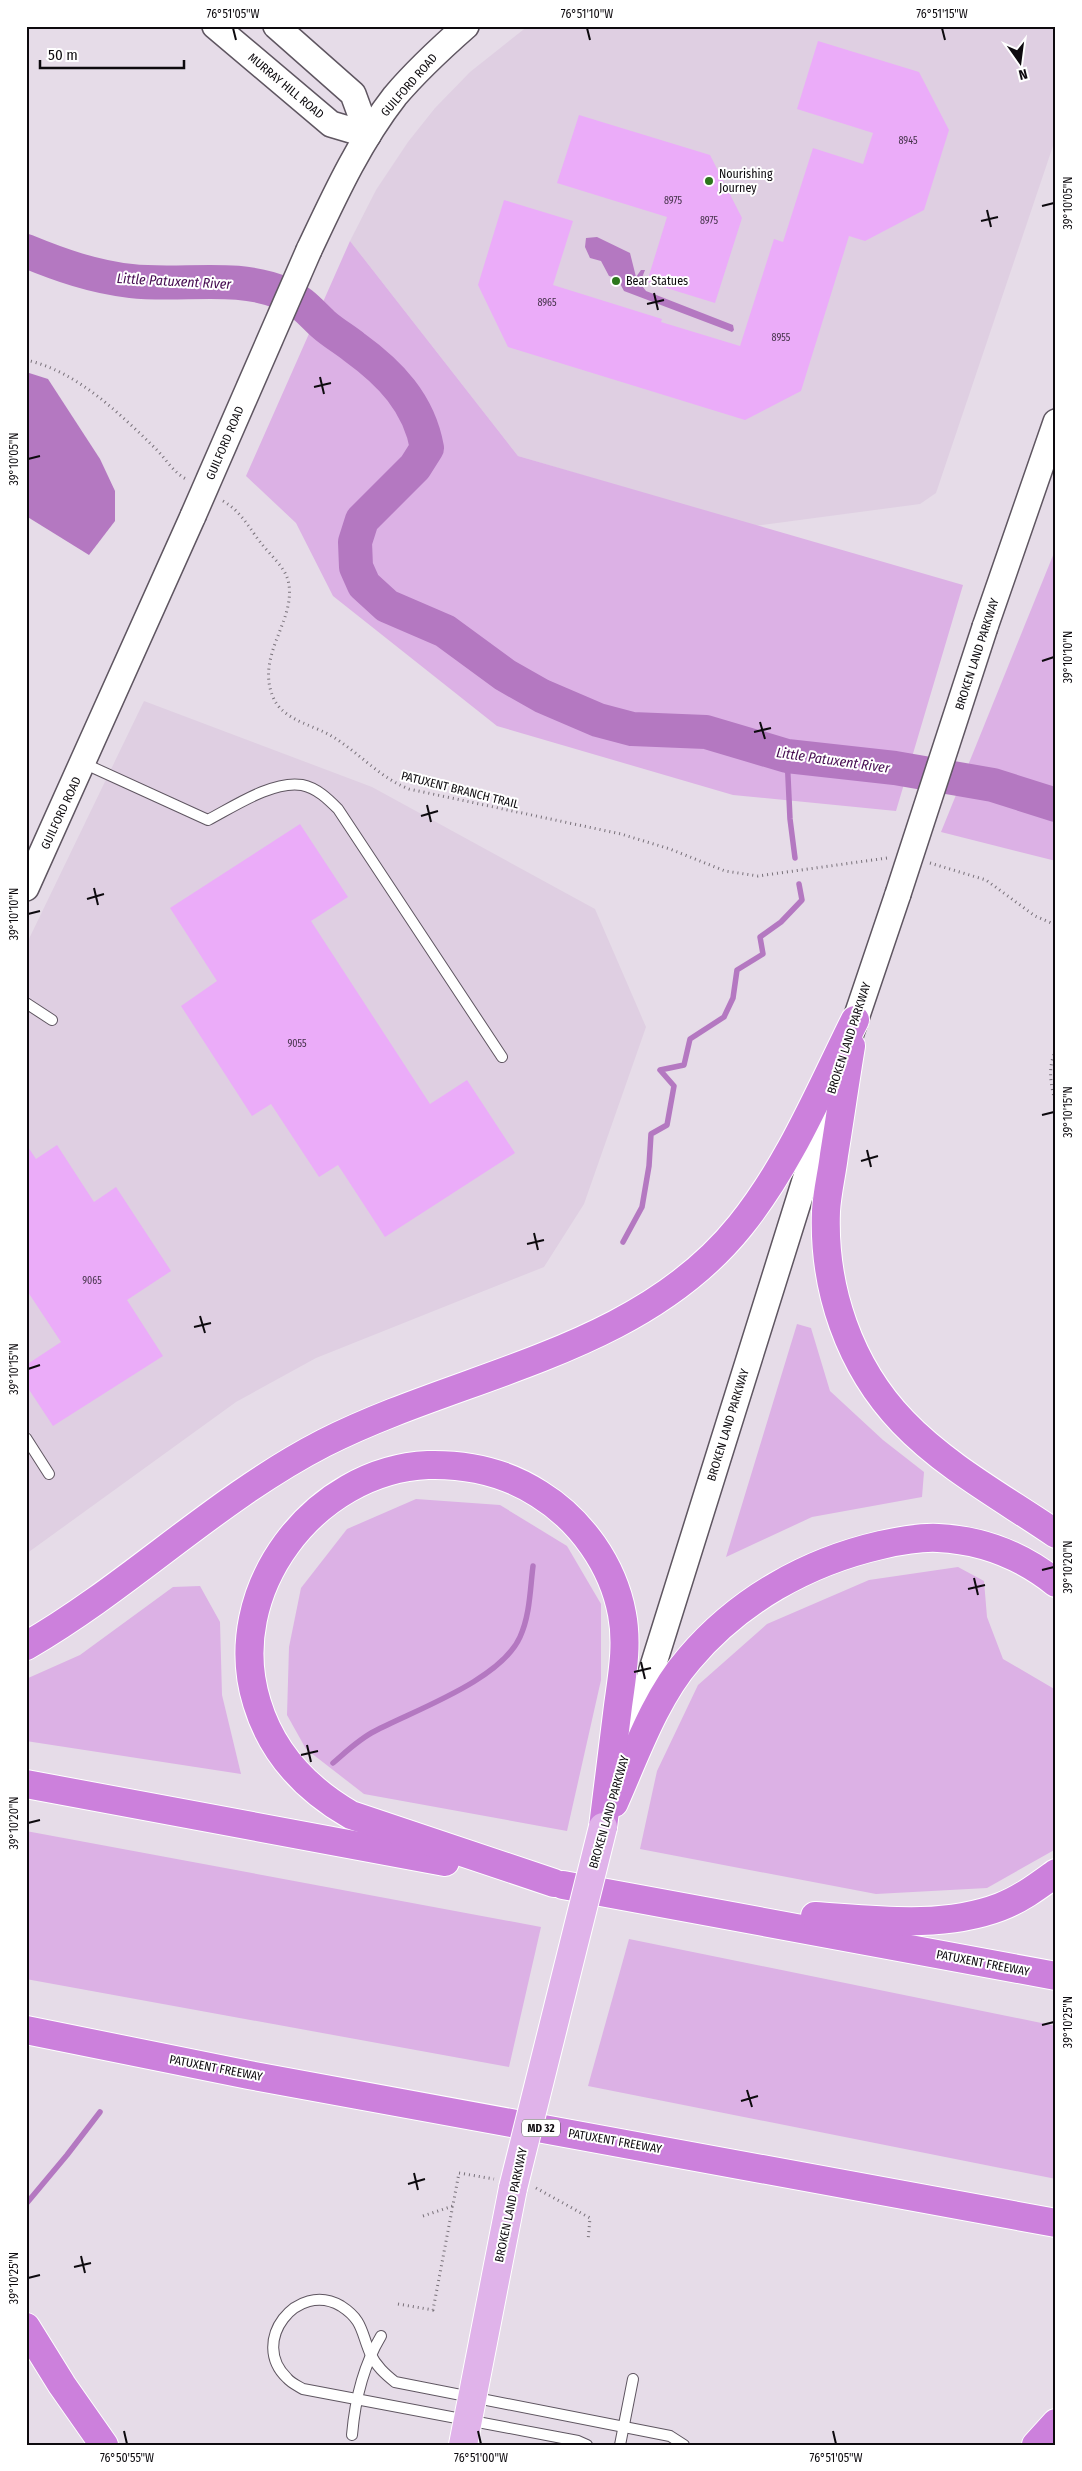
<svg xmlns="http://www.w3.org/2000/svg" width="1082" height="2471" viewBox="0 0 1082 2471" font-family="'Fira Sans Condensed',sans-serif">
	<rect width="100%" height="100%" fill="#e6dce8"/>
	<g fill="#dfcfe2">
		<path d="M528 26H1056V137L936 493 920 504 754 526 518 456 350 241 376 190 408 142 435 108 470 72Z"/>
		<path d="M144 701 372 787 595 909 646 1027 584 1204 544 1267 316 1358 236 1402 26 1554V945Z"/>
	</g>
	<g fill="#dcb1e5">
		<path d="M350 241 518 456 963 585 896 811 733 795 497 726 333 596 296 523 246 476Z"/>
		<path d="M1056 548V861L941 832Z"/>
		<path d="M797 1324 811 1328 830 1391 883 1440 924 1472 922 1497 812 1517 726 1557Z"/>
		<path d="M416 1499 500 1505 567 1546 601 1604V1680L567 1831 364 1794 306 1749 287 1715 289 1647 301 1588 347 1529Z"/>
		<path d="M958 1567 984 1581 987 1617 1003 1659 1056 1690V1849L987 1888 876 1894 640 1849 657 1771 698 1685 767 1624 869 1580Z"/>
		<path d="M200 1586 220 1622 222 1695 241 1774 26 1741V1679L80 1655 173 1587Z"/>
		<path d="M26 1831 541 1927 509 2067 26 1979Z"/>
		<path d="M629 1939 1056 2026V2179L588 2086Z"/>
	</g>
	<g fill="#b478c1">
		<path d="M597 237 630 253 636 277 641 270H645L640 283 646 291 733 325 734 330 732 332 624 291 617 278 609 276 601 261 590 258 585 247 586 238Z"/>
		<path d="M26 372 48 379 100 459 115 491V521L89 555 26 516Z"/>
	</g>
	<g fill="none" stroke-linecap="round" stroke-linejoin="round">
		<g stroke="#b478c1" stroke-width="5.5">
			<path d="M787 756 790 819 795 858"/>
			<path d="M623 1242 642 1207 649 1166 651 1134 667 1125 674 1086 660 1070 684 1065 690 1039 724 1017 733 998 737 970 763 954 760 937 781 922 802 900 799 884"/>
			<path d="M333 1763C347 1751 359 1739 375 1731 415 1710 501 1680 520 1637 530 1615 530 1590 533 1566"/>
			<path d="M26 2204 67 2155 100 2112"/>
		</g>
		<path stroke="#b478c1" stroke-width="34" d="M26 251C60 265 94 277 131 281 182 287 237 273 285 294 302 301 311 313 323 324 333 333 344 339 354 347 390 373 419 403 427 448L415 467 362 520 355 542 356 567 364 585 387 606 445 631 505 675 542 696 598 720 632 729 706 732 787 756 895 768 993 785 1056 805"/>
	</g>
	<g fill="#ebacf9">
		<path d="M818 41 919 72 949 130 924 210 865 241 849 236 801 391 745 420 508 347 478 285 504 200 573 221 553 285 662 319 661 322 740 346 774 239 783 242 813 148 863 164 873 133 797 109Z"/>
		<path d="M579 115 710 155 742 218 715 303 647 282 667 217 557 183Z"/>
		<path d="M300 824 348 897 311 921 430 1104 467 1080 515 1153 385 1237 338 1165 319 1177 271 1104 252 1116 181 1006 217 981 170 908Z"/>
		<path d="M26 1144 36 1159 57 1145 94 1202 116 1187 171 1271 127 1300 163 1356 53 1426 26 1385V1365L61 1342 26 1289Z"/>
	</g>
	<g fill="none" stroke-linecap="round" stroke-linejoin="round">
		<defs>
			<g id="service">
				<path d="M83 763 208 820C233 807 273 780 302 785 317 788 328 799 338 809L502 1057"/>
				<path d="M26 1003 52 1020"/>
				<path d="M26 1438 49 1474"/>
				<path d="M352 2435C355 2400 363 2366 381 2336"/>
				<path d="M587 2445 578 2441 303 2389C298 2386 291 2383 287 2378 249 2342 297 2280 341 2306 363 2320 361 2332 370 2353 376 2366 385 2374 395 2382L670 2436 684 2445"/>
				<path d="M620 2445 633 2379"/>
			</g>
			<g id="tertiary">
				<path d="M215 26 331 124 368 135"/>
				<path d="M276 26 353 94 368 135"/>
				<path d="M309 250C334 197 359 142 395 96 417 70 441 48 466 26"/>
				<path d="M985 627 1056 422"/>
				<path d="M26 888 193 516"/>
				<path d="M849 1039 898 894"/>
				<path d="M628 1746 837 1078"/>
			</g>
			<path id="primary" d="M463 2445 513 2188"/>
			<g id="motorway">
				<path d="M851 1046C845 1082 840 1118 834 1155 832 1173 827 1192 826 1211 823 1288 849 1366 903 1422 946 1467 1005 1499 1056 1534"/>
				<path d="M26 1646C130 1586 217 1498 324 1443 462 1373 638 1353 740 1226 790 1164 820 1090 855 1020"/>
				<path d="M26 1784 445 1862"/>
				<path d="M614 1803C635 1756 655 1698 689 1659 739 1600 807 1562 881 1545 899 1541 919 1537 938 1538 982 1540 1021 1555 1056 1583"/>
				<path d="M554 1883 351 1815C306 1789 272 1753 257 1703 222 1591 314 1470 428 1465 468 1464 505 1472 539 1494 581 1520 613 1565 622 1614 628 1645 622 1676 618 1706 613 1747 608 1787 603 1827"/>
				<path d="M563 1885 1056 1976"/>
				<path d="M815 1916C876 1920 942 1929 1000 1907 1021 1899 1038 1886 1056 1873"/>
				<path d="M26 2030 249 2075 1056 2223"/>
				<path d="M26 2327 62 2385 104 2445"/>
				<path d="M1036 2445 1056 2423"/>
			</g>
		</defs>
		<use href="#service" stroke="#5f5661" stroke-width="12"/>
		<use href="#tertiary" stroke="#5f5661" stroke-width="28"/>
		<use href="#primary" stroke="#fff" stroke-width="30"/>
		<use href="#motorway" stroke="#fff" stroke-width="30"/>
		<g stroke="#787179" stroke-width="3" stroke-dasharray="1 4" stroke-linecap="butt">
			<path d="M26 360C77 371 120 414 156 449 166 459 173 472 186 479"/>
			<path d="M223 501C241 511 249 528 261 543 269 554 284 566 288 580 298 619 255 654 273 697 282 719 309 724 328 734 357 750 378 777 409 789L621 834 670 849 725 871 758 876 887 858"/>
			<path d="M930 863 986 880 1035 916 1056 925"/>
			<path d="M1056 1050C1047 1068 1051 1086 1056 1105"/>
			<path d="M536 2188 590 2218 588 2241"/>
			<path d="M423 2216 453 2206"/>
			<path d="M398 2304 433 2310 459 2173 494 2179"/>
		</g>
		<use href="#service" stroke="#fff" stroke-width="10"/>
		<use href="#tertiary" stroke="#fff" stroke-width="25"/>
		<use href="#primary" stroke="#e0b3ea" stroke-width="28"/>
		<use href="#motorway" stroke="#cc80dc" stroke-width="28"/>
		<defs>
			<g id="tertiary-bridge">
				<path d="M193 516 309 250"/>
				<path d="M898 894 985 627"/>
			</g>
			<path id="primary-bridge" d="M513 2188 603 1827"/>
		</defs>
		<use href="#tertiary-bridge" stroke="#5f5661" stroke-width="28" stroke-linecap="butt"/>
		<use href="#primary-bridge" stroke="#fff" stroke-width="30" stroke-linecap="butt"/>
		<use href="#tertiary-bridge" stroke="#fff" stroke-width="25"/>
		<use href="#primary-bridge" stroke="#e0b3ea" stroke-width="28"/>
	</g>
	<path fill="none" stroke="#0d0a0e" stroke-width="2" d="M233 28 236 40M587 28 590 40M942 28 945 40M1042 206 1054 203M987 210 991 227M981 221 998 217M654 293 658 310M647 304 664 300M320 377 324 394M314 387 331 383M28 459 40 456M1042 661 1054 657M760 722 765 739M754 732 771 728M427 805 431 822M421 816 438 811M94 888 98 905M87 899 104 894M28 914 40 911M1042 1115 1054 1112M867 1150 871 1167M861 1161 878 1156M534 1233 538 1250M527 1244 544 1240M200 1316 205 1333M194 1327 211 1323M28 1369 40 1365M1042 1570 1054 1567M974 1578 978 1595M968 1589 985 1585M641 1662 645 1679M634 1672 651 1668M307 1745 311 1762M301 1755 318 1751M28 1823 40 1820M1042 2025 1054 2022M747 2090 752 2107M741 2101 758 2096M414 2173 418 2190M408 2184 425 2179M81 2256 85 2273M74 2267 91 2263M28 2278 40 2275M124 2431 127 2444M478 2431 481 2444M833 2431 836 2444"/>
	<g fill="#2c761c" stroke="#fff" stroke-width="2">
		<circle cx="709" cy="181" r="5"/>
		<circle cx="616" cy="281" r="5"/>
	</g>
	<g text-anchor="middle" stroke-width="4" stroke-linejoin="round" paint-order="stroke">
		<g font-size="10" fill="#443249">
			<text x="908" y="144">8945</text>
			<text x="673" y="204">8975</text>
			<text x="709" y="224">8975</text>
			<text x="547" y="306">8965</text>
			<text x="781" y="341">8955</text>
			<text x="297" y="1047">9055</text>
			<text x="92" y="1284">9065</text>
		</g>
		<rect fill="#fff" stroke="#565456" stroke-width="1" x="522" y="2119.5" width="38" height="17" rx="4"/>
		<g font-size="11" font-weight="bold" fill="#0d0a0e">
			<text x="541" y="2132">MD 32</text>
		</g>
		<g font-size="12" fill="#0d0a0e" stroke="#fff">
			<text transform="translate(409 85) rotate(-49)" y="4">GUILFORD ROAD</text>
			<text transform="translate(286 86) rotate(40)" y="4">MURRAY HILL ROAD</text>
			<text transform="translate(225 443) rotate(-67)" y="4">GUILFORD ROAD</text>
			<text transform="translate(977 654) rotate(-72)" y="4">BROKEN LAND PARKWAY</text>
			<text transform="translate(460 790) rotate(14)" y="4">PATUXENT BRANCH TRAIL</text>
			<text transform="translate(61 813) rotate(-65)" y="4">GUILFORD ROAD</text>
			<text transform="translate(849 1038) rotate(-72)" y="4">BROKEN LAND PARKWAY</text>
			<text transform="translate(728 1425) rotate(-73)" y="4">BROKEN LAND PARKWAY</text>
			<text transform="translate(609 1812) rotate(-74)" y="4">BROKEN LAND PARKWAY</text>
			<text transform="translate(983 1963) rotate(11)" y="4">PATUXENT FREEWAY</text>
			<text transform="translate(216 2068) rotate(11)" y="4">PATUXENT FREEWAY</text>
			<text transform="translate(615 2141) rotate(10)" y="4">PATUXENT FREEWAY</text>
			<text transform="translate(511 2205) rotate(-78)" y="4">BROKEN LAND PARKWAY</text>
		</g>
		<g font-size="12" fill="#0d0a0e" stroke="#fff" text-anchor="start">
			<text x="719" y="178">Nourishing<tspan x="719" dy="14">Journey</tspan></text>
			<text x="626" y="285">Bear Statues</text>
		</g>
		<g font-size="14" font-style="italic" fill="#450b50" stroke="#fff">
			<text transform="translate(174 281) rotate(3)" y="5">Little Patuxent River</text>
			<text transform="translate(833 760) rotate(8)" y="5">Little Patuxent River</text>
		</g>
	</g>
	<rect width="1082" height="2471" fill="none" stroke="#ffffff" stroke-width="55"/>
	<g transform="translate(1020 62) rotate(166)" stroke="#ffffff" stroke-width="4" paint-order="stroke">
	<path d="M0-4L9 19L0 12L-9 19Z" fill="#0d0a0e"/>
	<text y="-8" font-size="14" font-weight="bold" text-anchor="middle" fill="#0d0a0e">N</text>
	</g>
	<path d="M40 60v8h144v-8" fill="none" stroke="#0d0a0e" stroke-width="2.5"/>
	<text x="48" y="60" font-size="15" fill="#0d0a0e" stroke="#ffffff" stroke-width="4" paint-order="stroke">50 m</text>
	<rect x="28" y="28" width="1026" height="2416" fill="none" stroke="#0d0a0e" stroke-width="2"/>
	<g font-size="12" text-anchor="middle" fill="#0d0a0e">
		<text x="233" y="18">76°51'05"W</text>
		<text x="587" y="18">76°51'10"W</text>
		<text x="942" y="18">76°51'15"W</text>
		<text transform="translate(1068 203) rotate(-90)" y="4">39°10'05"N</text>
		<text transform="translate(14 459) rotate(-90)" y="4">39°10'05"N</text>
		<text transform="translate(1068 657) rotate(-90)" y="4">39°10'10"N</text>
		<text transform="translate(14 914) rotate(-90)" y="4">39°10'10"N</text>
		<text transform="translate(1068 1112) rotate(-90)" y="4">39°10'15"N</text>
		<text transform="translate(14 1369) rotate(-90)" y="4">39°10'15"N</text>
		<text transform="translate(1068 1567) rotate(-90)" y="4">39°10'20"N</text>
		<text transform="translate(14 1823) rotate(-90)" y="4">39°10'20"N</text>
		<text transform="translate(1068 2022) rotate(-90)" y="4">39°10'25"N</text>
		<text transform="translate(14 2278) rotate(-90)" y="4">39°10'25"N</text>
		<text x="127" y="2462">76°50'55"W</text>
		<text x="481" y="2462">76°51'00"W</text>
		<text x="836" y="2462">76°51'05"W</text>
	</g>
</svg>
